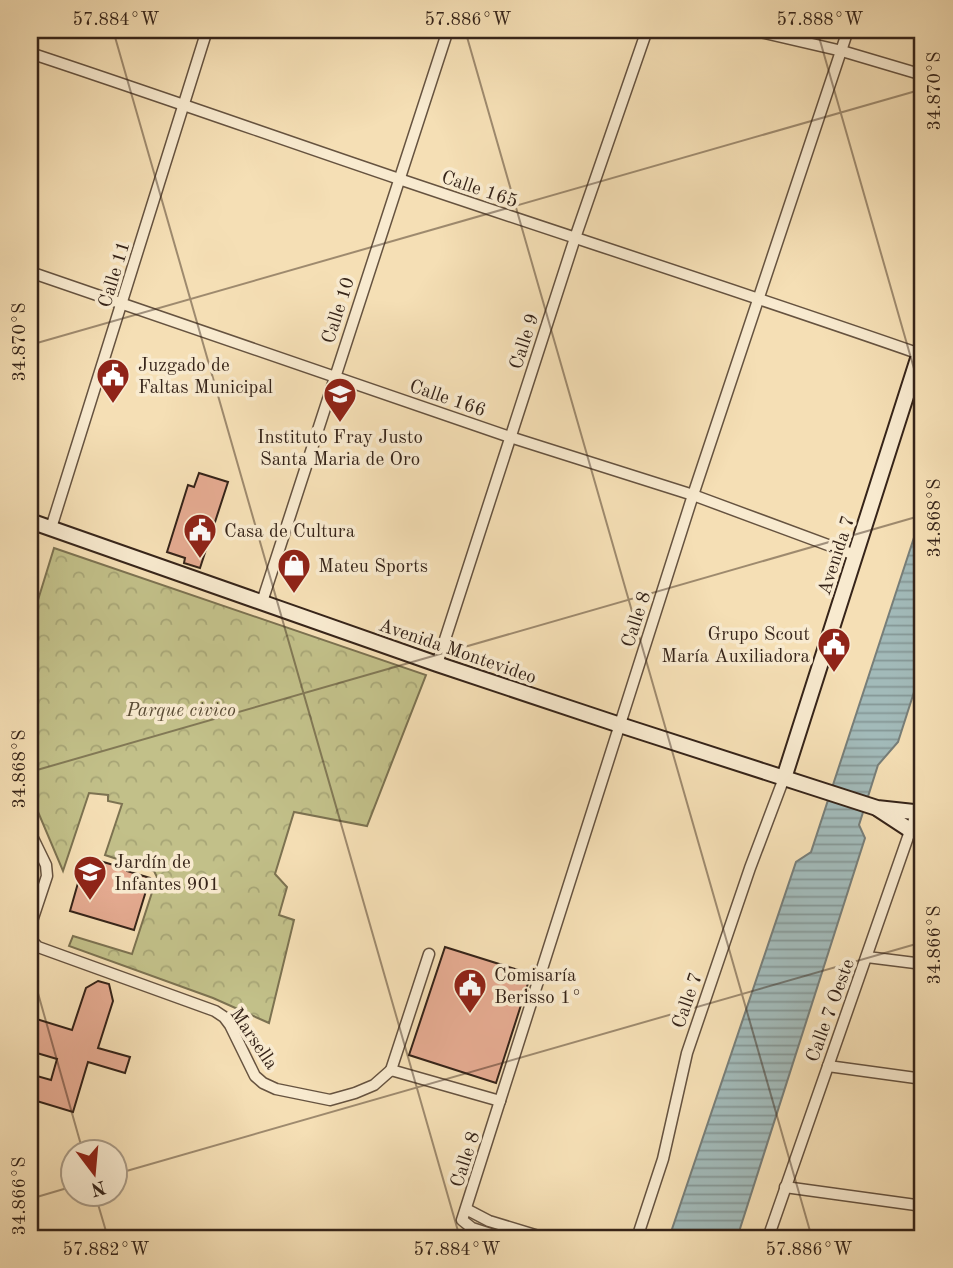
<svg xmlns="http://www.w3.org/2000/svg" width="953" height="1268" viewBox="0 0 953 1268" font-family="'Old Standard TT',serif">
	<defs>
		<pattern id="park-crowns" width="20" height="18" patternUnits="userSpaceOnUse" patternTransform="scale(1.75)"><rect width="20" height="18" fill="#c2c089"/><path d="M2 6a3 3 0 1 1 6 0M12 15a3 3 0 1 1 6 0" fill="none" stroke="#a7a576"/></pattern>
		<pattern id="water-rules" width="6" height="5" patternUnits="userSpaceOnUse" patternTransform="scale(1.75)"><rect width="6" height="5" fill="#a2bab9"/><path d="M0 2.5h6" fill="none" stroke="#859796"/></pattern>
	</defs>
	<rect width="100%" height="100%" fill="#f5dfb5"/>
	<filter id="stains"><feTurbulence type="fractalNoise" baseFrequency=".00286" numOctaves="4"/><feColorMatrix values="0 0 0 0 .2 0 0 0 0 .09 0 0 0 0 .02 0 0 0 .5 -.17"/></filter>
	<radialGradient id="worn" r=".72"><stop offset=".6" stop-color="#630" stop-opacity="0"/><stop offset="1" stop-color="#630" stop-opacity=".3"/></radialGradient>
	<path fill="url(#park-crowns)" stroke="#7c7251" stroke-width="2" d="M54 548 426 675 367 826 294 812 275 874 287 887 279 915 294 920 269 1023 213 998 69 946 73 936 132 954 157 877 154 871 105 855 122 804 108 801V795L89 793 63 871 30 793V626Z"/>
	<path fill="url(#water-rules)" stroke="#777e79" stroke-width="2" d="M923 510V664L898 742 878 765 859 825 865 838 737 1238H669L796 862 811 852Z"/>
	<g fill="#e4aa90" stroke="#362419" stroke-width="2">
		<path d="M199 473 228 482 200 568 184 563 185 558 167 552 188 485 194 487Z"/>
		<path d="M100 861 127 869V871L150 878 134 930 70 911 78 883 92 887Z"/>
		<path d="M445 947 531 974 496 1083 409 1055Z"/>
		<path d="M98 981 109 984 113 1001 98 1048 130 1057 125 1073 88 1062 73 1112 30 1099V1074L51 1080 57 1059 30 1051V1017L72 1030 86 988Z"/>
	</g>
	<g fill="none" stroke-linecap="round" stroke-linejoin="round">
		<defs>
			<g id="minor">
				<path d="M752 30 842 51 923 75"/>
				<path d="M30 53C154 94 278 138 402 180 574 238 748 294 920 354"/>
				<path d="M30 272 510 437 693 495 855 555"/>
				<path d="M51 528 207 30"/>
				<path d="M262 602 448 30"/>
				<path d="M437 664 575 238 647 30"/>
				<path d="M30 832 46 865 47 876 30 927"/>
				<path d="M30 931V939L38 947 215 1011 224 1017 230 1025 255 1076 263 1083 276 1089 330 1100 355 1093 374 1085 391 1070 500 1101"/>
				<path d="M867 957 923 964"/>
				<path d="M828 1066 923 1079"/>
				<path d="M391 1070 429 954"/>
				<path d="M785 1187 923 1206"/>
				<path d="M466 1209 489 1221 545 1238"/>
				<path d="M503 1238 472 1228 462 1220 693 495 848 30"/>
				<path d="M637 1238 663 1159 687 1053 750 868 784 778"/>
				<path d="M768 1238 923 794"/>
			</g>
			<g id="secondary">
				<path d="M30 521 437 664 620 725 877 808 923 813"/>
				<path d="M784 778 923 343"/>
				<path d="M878 809 910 830 923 833"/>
			</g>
		</defs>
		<use href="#minor" stroke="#665340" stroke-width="13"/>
		<use href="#secondary" stroke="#362419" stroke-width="18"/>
		<use href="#minor" stroke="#f8eacf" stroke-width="10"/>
		<use href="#secondary" stroke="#f8eacf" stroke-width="14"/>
	</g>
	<path fill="none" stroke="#362419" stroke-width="2" stroke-opacity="0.45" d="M113 30 460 1238M465 30 812 1238M817 30 923 400M30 345 923 89M30 772 923 515M30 965 83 1152M116 1174 923 942M95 1194 108 1238M30 1199 74 1186"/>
	<defs>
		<symbol id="civic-pin" viewBox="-11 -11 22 30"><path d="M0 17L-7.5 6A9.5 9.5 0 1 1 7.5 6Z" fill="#8f2418" stroke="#f8eacf"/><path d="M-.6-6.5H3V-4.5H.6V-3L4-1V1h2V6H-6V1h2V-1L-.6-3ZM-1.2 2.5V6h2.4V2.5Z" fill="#fff"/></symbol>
		<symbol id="school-pin" viewBox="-11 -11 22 30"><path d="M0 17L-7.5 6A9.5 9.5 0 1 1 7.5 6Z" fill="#8f2418" stroke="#f8eacf"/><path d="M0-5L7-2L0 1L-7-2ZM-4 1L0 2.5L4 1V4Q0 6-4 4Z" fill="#fff"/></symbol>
		<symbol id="shop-pin" viewBox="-11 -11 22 30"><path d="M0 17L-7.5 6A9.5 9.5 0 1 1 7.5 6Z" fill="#8f2418" stroke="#f8eacf"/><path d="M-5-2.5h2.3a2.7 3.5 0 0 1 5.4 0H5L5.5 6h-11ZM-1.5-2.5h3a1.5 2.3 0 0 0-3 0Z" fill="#fff"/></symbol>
	</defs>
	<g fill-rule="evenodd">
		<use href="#civic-pin" x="94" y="356" width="38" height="52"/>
		<use href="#school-pin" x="321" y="375" width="38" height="52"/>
		<use href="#civic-pin" x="181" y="511" width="38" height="52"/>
		<use href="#shop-pin" x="275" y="546" width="38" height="52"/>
		<use href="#civic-pin" x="815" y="625" width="38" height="52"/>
		<use href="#school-pin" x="71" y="853" width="38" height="52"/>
		<use href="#civic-pin" x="451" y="966" width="38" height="52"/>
	</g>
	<g text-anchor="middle" stroke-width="7" stroke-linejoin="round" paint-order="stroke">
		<g font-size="19" fill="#362419" stroke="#f8eacf">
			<text transform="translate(480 188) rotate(19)" y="7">Calle 165</text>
			<text transform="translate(113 274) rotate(-73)" y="7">Calle 11</text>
			<text transform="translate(337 310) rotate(-72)" y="7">Calle 10</text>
			<text transform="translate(523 341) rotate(-72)" y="7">Calle 9</text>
			<text transform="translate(448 397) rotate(19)" y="7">Calle 166</text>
			<text transform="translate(835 555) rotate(-72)" y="7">Avenida 7</text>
			<text transform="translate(635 619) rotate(-72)" y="7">Calle 8</text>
			<text transform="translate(458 650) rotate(19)" y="7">Avenida Montevideo</text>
			<text transform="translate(686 1000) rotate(-71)" y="7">Calle 7</text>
			<text transform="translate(829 1010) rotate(-70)" y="7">Calle 7 Oeste</text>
			<text transform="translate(255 1038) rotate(56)" y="7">Marsella</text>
			<text transform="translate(464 1159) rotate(-72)" y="7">Calle 8</text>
		</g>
		<g font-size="19" fill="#362419" stroke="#f8eacf" text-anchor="start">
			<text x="138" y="371">Juzgado de<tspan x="138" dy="22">Faltas Municipal</tspan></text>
			<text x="340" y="443" text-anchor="middle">Instituto Fray Justo<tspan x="340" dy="22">Santa Maria de Oro</tspan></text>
			<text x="224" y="537">Casa de Cultura</text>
			<text x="318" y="572">Mateu Sports</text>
			<text x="810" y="640" text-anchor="end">Grupo Scout<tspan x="810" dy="22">María Auxiliadora</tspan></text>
			<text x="114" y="868">Jardín de<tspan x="114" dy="22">Infantes 901</tspan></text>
			<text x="494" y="981">Comisaría<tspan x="494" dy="22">Berisso 1°</tspan></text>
		</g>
		<g font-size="19" font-style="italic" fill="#594b35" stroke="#f8eacf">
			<text x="181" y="716">Parque civico</text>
		</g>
	</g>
	<rect width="953" height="1268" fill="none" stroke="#f5dfb5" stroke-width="77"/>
	<g transform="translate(94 1173) rotate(164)"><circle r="33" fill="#f8eacf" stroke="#aa9b86" stroke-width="2"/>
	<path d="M0-5L12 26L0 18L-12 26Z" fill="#8f2418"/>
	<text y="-10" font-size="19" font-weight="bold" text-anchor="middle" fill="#362419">N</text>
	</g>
	<rect x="38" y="38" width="876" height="1192" fill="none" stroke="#362419" stroke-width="2.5"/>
	<g font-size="18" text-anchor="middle" fill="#362419">
		<text x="116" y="25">57.884°W</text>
		<text x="468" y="25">57.886°W</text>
		<text x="820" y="25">57.888°W</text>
		<text transform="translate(934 91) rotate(-90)" y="6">34.870°S</text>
		<text transform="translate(19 342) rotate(-90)" y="6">34.870°S</text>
		<text transform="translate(934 518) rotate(-90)" y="6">34.868°S</text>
		<text transform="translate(19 769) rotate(-90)" y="6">34.868°S</text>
		<text transform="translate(934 945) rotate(-90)" y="6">34.866°S</text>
		<text transform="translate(19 1196) rotate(-90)" y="6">34.866°S</text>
		<text x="106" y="1255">57.882°W</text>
		<text x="457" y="1255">57.884°W</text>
		<text x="809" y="1255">57.886°W</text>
	</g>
	<rect width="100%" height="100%" filter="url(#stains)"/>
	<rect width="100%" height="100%" fill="url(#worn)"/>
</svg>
